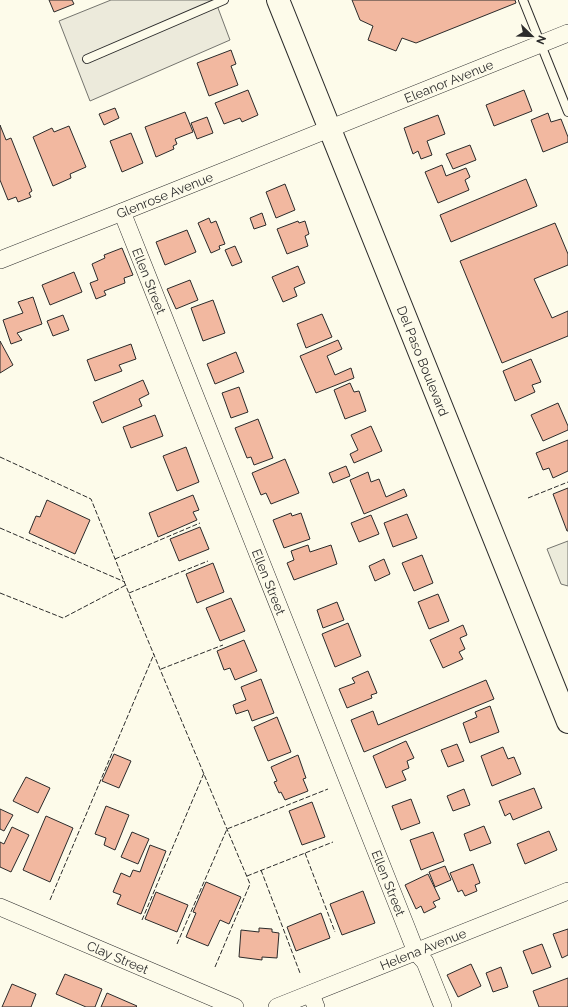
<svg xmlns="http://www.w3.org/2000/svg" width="568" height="1007" viewBox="0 0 568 1007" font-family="Raleway,sans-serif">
	<rect width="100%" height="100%" fill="#fdfbea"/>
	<path fill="#ecebdb" stroke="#74746e" d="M568 541V586L561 584 547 549Z"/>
	<path fill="#eceadb" stroke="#74746e" d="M111 0H215L230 40 90 101 59 21Z"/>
	<g fill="#f2b8a0" stroke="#2b2b2b">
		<path d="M49 0H72L74 4 54 12Z"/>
		<path d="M352 0H515L516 3 416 43 402 38 396 51 368 40 373 26 360 20Z"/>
		<path d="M231 50 236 64 231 66 238 85 209 96 197 63Z"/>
		<path d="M248 90 258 115 242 122 240 118 224 124 215 103Z"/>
		<path d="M524 90 532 111 494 126 486 105Z"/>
		<path d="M115 108 119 118 104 125 99 114Z"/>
		<path d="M185 112 193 132 175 139 177 144 173 146 174 149 156 157 145 127Z"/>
		<path d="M548 113 551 122 561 119 568 137V142L543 152 531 120Z"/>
		<path d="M438 115 445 134 427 141 432 155 421 159 418 151 413 154 404 128Z"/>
		<path d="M207 117 213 133 197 139 191 123Z"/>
		<path d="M0 125 6 140 11 138 32 191 29 193 31 197 18 202 16 197 8 200 0 180Z"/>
		<path d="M69 126 86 167 70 174 71 178 53 186 33 137 52 128 54 132Z"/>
		<path d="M131 133 143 163 122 172 110 141Z"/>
		<path d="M470 145 476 160 453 169 446 154Z"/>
		<path d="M442 165 446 176 466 168 470 177 465 180 469 190 438 203 425 172Z"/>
		<path d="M526 179 537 206 451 242 440 215Z"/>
		<path d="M285 184 295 210 276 218 266 192Z"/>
		<path d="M262 213 266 225 254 229 250 218Z"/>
		<path d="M209 218 211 223 216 221 225 244 219 246 220 249 211 253 198 223Z"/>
		<path d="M298 221 299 223 305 221 309 234 305 236 308 246 287 254 277 229Z"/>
		<path d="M555 223 568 254V265L534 279 552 318 568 311V336L502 363 460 261Z"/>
		<path d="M187 230 196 252 165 265 156 242Z"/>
		<path d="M235 246 242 262 232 266 225 250Z"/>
		<path d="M122 248 133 275 124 278 125 283 104 291 106 295 96 299 90 283 98 280 92 264 105 258 104 255Z"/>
		<path d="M298 266 305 283 294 288 297 296 283 302 272 277Z"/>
		<path d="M74 272 82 292 50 305 42 285Z"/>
		<path d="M190 280 198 300 176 309 167 289Z"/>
		<path d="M33 297 42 324 17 333 22 340 11 344 3 320 23 313 18 302Z"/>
		<path d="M213 300 225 333 203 341 191 308Z"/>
		<path d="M322 314 332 337 306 348 297 324Z"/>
		<path d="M63 315 69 330 53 336 47 321Z"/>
		<path d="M338 340 342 349 327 356 335 375 351 368 354 378 316 393 300 356Z"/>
		<path d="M0 341 13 365 0 373Z"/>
		<path d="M131 344 136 359 119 365 122 371 95 381 87 360Z"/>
		<path d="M236 352 244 372 215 384 207 364Z"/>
		<path d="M531 359 541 382 532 385 535 392 515 401 503 371Z"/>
		<path d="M143 380 149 394 139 399 142 406 102 423 93 402Z"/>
		<path d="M350 383 354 392 359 391 366 411 345 419 334 390Z"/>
		<path d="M239 387 248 412 231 418 222 393Z"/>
		<path d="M558 403 568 426V430L543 441 531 415Z"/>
		<path d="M155 415 163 436 131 448 123 427Z"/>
		<path d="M258 419 273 458 254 465 251 457 247 458 235 428Z"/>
		<path d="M371 426 382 451 354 463 350 454 358 450 351 435Z"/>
		<path d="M568 440V471L553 478 549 468 543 470 536 453Z"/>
		<path d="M186 447 199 482 177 491 163 456Z"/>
		<path d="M285 459 299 493 271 504 266 493 261 495 252 473Z"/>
		<path d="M346 466 350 476 333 483 329 473Z"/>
		<path d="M368 472 371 482 379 479 386 497 404 489 407 496 364 514 350 480Z"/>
		<path d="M568 488V531H567L553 494Z"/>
		<path d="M193 495 199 510 193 512 197 520 158 537 149 513Z"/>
		<path d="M47 500 90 520 75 554 29 533 36 516 40 517Z"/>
		<path d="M291 513 292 516 301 513 310 539 284 548 273 520Z"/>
		<path d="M407 514 417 538 393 547 384 523Z"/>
		<path d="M371 515 379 534 359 542 351 523Z"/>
		<path d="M200 527 209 549 179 561 170 539Z"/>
		<path d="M308 545 310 552 331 545 337 564 294 580 287 563 294 560 291 551Z"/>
		<path d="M422 555 433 583 414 591 402 563Z"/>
		<path d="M384 559 390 574 375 581 369 566Z"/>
		<path d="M213 563 224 592 197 603 186 574Z"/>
		<path d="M438 594 449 621 429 629 418 602Z"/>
		<path d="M231 598 245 631 220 641 206 608Z"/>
		<path d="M337 602 344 620 323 628 317 610Z"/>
		<path d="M348 623 361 656 335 667 322 634Z"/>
		<path d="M463 625 467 635 460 638 465 649 459 652 463 659 443 668 430 640Z"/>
		<path d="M244 640 257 671 235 680 230 668 224 670 217 651Z"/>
		<path d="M368 671 377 693 371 695 372 698 347 708 339 689 355 683 352 678Z"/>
		<path d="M261 679 274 713 252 721 248 710 236 714 233 705 246 700 241 687Z"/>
		<path d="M486 680 494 699 364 752 351 720 373 711 378 725Z"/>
		<path d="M490 706 499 732 470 743 463 723 477 717 475 712Z"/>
		<path d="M277 717 291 752 268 761 254 727Z"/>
		<path d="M406 741 414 758 407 761 409 768 402 771 406 780 386 788 373 756Z"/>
		<path d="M457 744 464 761 448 767 441 750Z"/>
		<path d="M503 747 508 759 514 757 521 774 492 786 481 756Z"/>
		<path d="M114 754 131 761 119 788 102 781Z"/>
		<path d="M298 755 306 778 303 779 308 791 285 800 281 792 279 793 274 782 277 781 271 767Z"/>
		<path d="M26 777 50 788 38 813 13 801Z"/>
		<path d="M534 788 542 808 513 820 510 813 505 816 499 801Z"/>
		<path d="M464 789 470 805 453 811 447 796Z"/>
		<path d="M411 799 420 823 401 830 392 806Z"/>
		<path d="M312 802 325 837 302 845 289 811Z"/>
		<path d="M106 806 129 815 115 850 104 845 106 838 95 834Z"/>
		<path d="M0 809 13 815 4 831 0 829Z"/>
		<path d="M46 816 73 828 50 882 23 870Z"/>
		<path d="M484 826 491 843 470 851 464 834Z"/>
		<path d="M12 827 29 835 11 872 0 867V842L4 844Z"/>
		<path d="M549 831 557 850 525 864 517 844Z"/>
		<path d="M132 832 149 839 138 864 121 857Z"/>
		<path d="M433 832 444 861 421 870 410 840Z"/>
		<path d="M150 845 166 851 141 914 117 904 121 895 113 892 121 873 130 877 133 870 140 872Z"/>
		<path d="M473 864 480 883 475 885 477 891 465 896 462 890 458 892 450 873Z"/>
		<path d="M445 866 451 880 435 887 429 872Z"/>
		<path d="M428 874 440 899 433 902 436 907 424 913 421 906 416 909 405 885Z"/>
		<path d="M206 882 241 897 229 924 220 920 208 946 186 937 196 913 193 912Z"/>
		<path d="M363 891 375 923 342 935 330 904Z"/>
		<path d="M156 892 188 905 177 932 145 919Z"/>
		<path d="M321 913 330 938 296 951 287 927Z"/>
		<path d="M259 928 272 929V932L279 933 277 958 262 957V960L239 957 241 930 259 932Z"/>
		<path d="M568 929V955L562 958 553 934Z"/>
		<path d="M542 944 551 967 532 974 523 951Z"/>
		<path d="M471 964 481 986 458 997 447 975Z"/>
		<path d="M501 967 508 987 493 992 486 973Z"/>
		<path d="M65 974 102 989 95 1007H86L56 994Z"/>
		<path d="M568 978V1007H539L533 991Z"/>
		<path d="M12 984 36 994 31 1007H2Z"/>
		<path d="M107 993 137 1006 136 1007H101Z"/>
	</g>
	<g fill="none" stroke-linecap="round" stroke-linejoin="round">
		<defs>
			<g id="lane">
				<path d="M523 0 568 112"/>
				<path d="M87 59 224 0"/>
			</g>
			<g id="street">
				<path id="s1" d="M122 212 407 929 416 952 425 962 443 1007"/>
				<path id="s2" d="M0 260 122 212 568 33"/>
				<path id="s3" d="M0 907 235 1007"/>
				<path d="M311 994 316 1007"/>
				<path id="s4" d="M277 1007 568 891"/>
			</g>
			<g id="secondary">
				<path id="s5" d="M278 0 568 722"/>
			</g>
		</defs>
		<use href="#lane" stroke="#2b2b2b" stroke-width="10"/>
		<use href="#street" stroke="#2b2b2b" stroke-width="18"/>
		<use href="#secondary" stroke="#2b2b2b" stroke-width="24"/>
		<use href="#lane" stroke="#fdfbea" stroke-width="8"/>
		<use href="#street" stroke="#fdfbea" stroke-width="17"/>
		<use href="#secondary" stroke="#fdfbea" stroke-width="22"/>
		<g stroke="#2b2b2b" stroke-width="1" stroke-dasharray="5 2" stroke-linecap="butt">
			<path d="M0 457 91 499 144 631 250 884 215 967"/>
			<path d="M528 498 568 482"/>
			<path d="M0 528 125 582"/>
			<path d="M115 559 200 523"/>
			<path d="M0 593 63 618 126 585"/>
			<path d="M129 593 208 561"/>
			<path d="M161 669 223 645"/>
			<path d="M305 853 335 932"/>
			<path d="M261 870 300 973"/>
			<path d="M247 876 333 842"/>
			<path d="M50 900 154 654"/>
			<path d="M142 920 204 773"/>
			<path d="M177 944 227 829 328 789"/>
		</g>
	</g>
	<g text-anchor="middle" stroke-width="3" stroke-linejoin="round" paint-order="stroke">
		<g font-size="13" fill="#2b2b2b" stroke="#fdfbea">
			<text dy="5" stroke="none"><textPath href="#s2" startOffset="483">Eleanor Avenue</textPath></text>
			<text dy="5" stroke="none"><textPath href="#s2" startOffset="177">Glenrose Avenue</textPath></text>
			<text dy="5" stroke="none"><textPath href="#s1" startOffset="74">Ellen Street</textPath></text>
			<text dy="5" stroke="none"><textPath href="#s5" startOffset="389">Del Paso Boulevard</textPath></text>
			<text dy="5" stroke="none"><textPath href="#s1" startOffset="398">Ellen Street</textPath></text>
			<text dy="5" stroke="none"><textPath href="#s1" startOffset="722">Ellen Street</textPath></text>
			<text dy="5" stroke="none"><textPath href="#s4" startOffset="157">Helena Avenue</textPath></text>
			<text dy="5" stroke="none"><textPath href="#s3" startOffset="128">Clay Street</textPath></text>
		</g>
	</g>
	<g transform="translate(532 36) rotate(113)" stroke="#fdfbea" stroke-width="3" paint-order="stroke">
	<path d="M0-3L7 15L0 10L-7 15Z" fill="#2b2b2b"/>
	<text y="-6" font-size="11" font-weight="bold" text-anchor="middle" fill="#2b2b2b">N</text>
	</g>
</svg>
